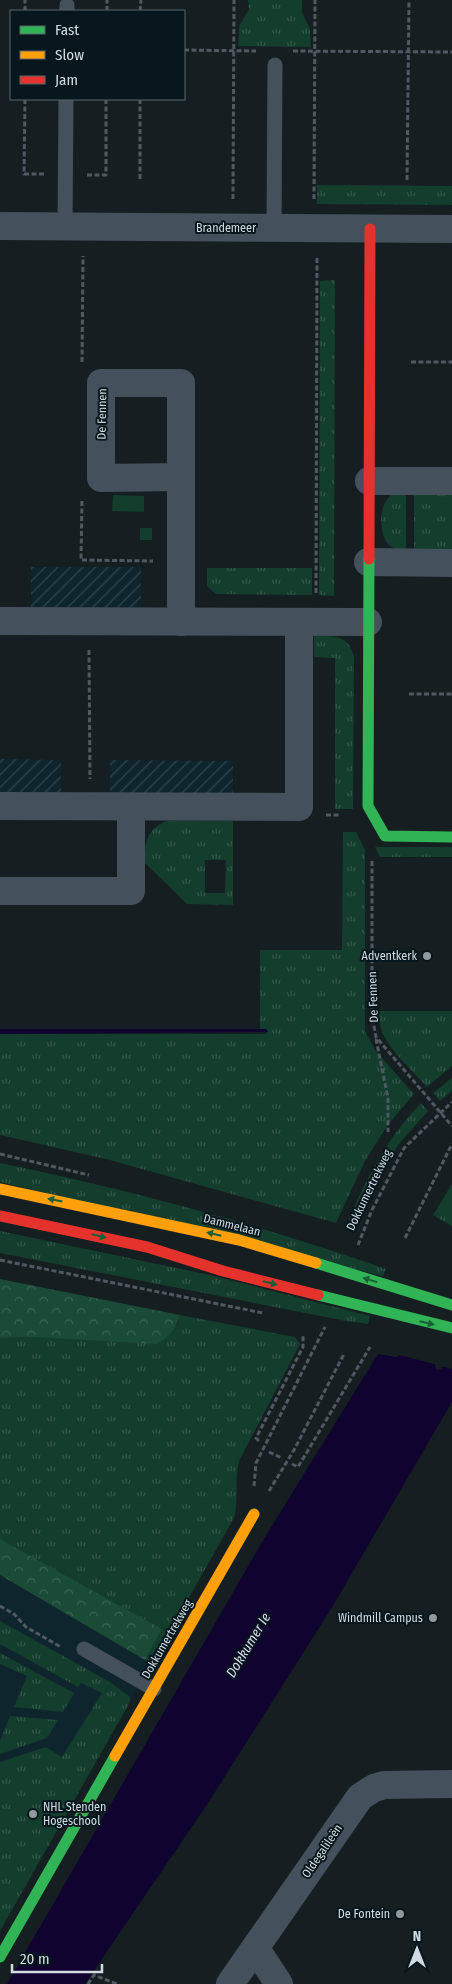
<svg xmlns="http://www.w3.org/2000/svg" width="452" height="1984" viewBox="0 0 452 1984" font-family="'Fira Sans Condensed',sans-serif">
	<defs>
		<pattern id="industrial-furrows" width="10" height="10" patternUnits="userSpaceOnUse" patternTransform="scale(1.25)"><rect width="10" height="10" fill="#0f252d"/><path d="M-1 1l2-2M0 10L10 0M9 11l2-2" fill="none" stroke="#31444b"/></pattern>
		<pattern id="grass-tufts" width="24" height="20" patternUnits="userSpaceOnUse" patternTransform="scale(1.25)"><rect width="24" height="20" fill="#133d2c"/><path d="M3 7l-1-3M5 7V3M7 7l1-3M15 17l-1-3M17 17v-4M19 17l1-3" fill="none" stroke="#34584a"/></pattern>
		<pattern id="forest-crowns" width="20" height="18" patternUnits="userSpaceOnUse" patternTransform="scale(1.25)"><rect width="20" height="18" fill="#1a4b36"/><path d="M2 6a3 3 0 1 1 6 0M12 15a3 3 0 1 1 6 0" fill="none" stroke="#3a6453"/></pattern>
	</defs>
	<rect width="100%" height="100%" fill="#151e21"/>
	<path fill="#0f252d" d="M0 1575 152 1663 0 1927Z"/>
	<g fill="url(#industrial-furrows)">
		<rect x="31" y="567" width="110" height="41"/>
		<path d="M0 759 61 760V793H0Z"/>
		<path d="M110 760 233 761V794L110 793Z"/>
	</g>
	<g fill="url(#grass-tufts)" fill-rule="evenodd">
		<path d="M248 0H302V13L310 29 311 47 238 46 239 26 249 9Z"/>
		<path d="M317 185 452 186V205L317 204Z"/>
		<path d="M335 280 334 577V596L319 595 320 281Z"/>
		<path d="M406 489V554C399 551 393 549 388 544 378 531 378 502 394 493 398 491 402 490 406 489Z"/>
		<rect x="414" y="489" width="38" height="65"/>
		<path d="M207 568H312V595L216 594 207 586Z"/>
		<path d="M314 636C334 636 349 635 354 657L353 809H335V658L314 657Z"/>
		<path d="M166 821H233V905L187 904 145 863C145 843 145 831 166 821ZM205 860H226L225 893H205Z"/>
		<path d="M343 832H356L365 850V1031L375 1050 414 1094 387 1126 365 1161 336 1223 106 1159 0 1135V1034H267L266 1029H260V950H342Z"/>
		<path d="M375 847H452V857H380Z"/>
		<path d="M378 1011H452V1066L427 1087C407 1064 378 1043 378 1011Z"/>
		<path d="M452 1078V1091L440 1101 433 1093Z"/>
		<path d="M421 1103 428 1111 398 1145 354 1226 349 1219C368 1175 388 1137 421 1103Z"/>
		<path d="M0 1163C131 1190 260 1225 386 1269L383 1276 0 1182Z"/>
		<path d="M452 1184V1226L433 1215Z"/>
		<path d="M0 1231 210 1275 370 1316 368 1324 346 1321 0 1253Z"/>
		<path d="M180 1315 295 1337 300 1344 239 1461C234 1481 239 1500 234 1518L152 1663 145 1660 162 1629 0 1539V1338L36 1337 177 1325Z"/>
		<path d="M0 1621 110 1682 130 1697V1702L0 1931V1762L46 1747 62 1757 102 1693 81 1683 78 1687 0 1644Z"/>
		<path d="M0 1653 74 1693 63 1712 14 1707 27 1676 0 1664Z"/>
		<path d="M10 1716 58 1720 47 1738 0 1754V1741Z"/>
	</g>
	<g fill="url(#forest-crowns)">
		<path d="M0 1279 180 1315C176 1328 170 1337 157 1344L36 1337 0 1338Z"/>
		<path d="M0 1539 162 1629 145 1660 0 1575Z"/>
	</g>
	<g fill="#133d2c">
		<path d="M113 495 144 496V512L112 511Z"/>
		<rect x="140" y="528" width="12" height="12"/>
	</g>
	<g fill="#100330">
		<path d="M0 1029H266L268 1032 0 1034Z"/>
		<path d="M452 1270 435 1366 437 1370 441 1369 452 1352V1402L331 1609 208 1803 85 1984H7L262 1542 378 1354 397 1357Z"/>
	</g>
	<g fill="#151e21">
		<path d="M452 1268V1343L438 1365 399 1355 397 1357 378 1354 380 1352 396 1355Z"/>
		<path d="M452 1350V1369L441 1366 450 1351Z"/>
	</g>
	<g fill="none" stroke-linecap="round" stroke-linejoin="round">
		<g stroke="#505962" stroke-width="3" stroke-dasharray="5 2.5" stroke-linecap="butt">
			<path d="M25 11V0"/>
			<path d="M107 11V0"/>
			<path d="M140 11 141 0"/>
			<path d="M184 50 256 51"/>
			<path d="M293 51 452 52"/>
			<path d="M25 99 24 174H44"/>
			<path d="M87 175H106V99"/>
			<path d="M140 179V99"/>
			<path d="M407 180 409 0"/>
			<path d="M233 199 234 0"/>
			<path d="M314 199 315 0"/>
			<path d="M82 362 83 256"/>
			<path d="M411 362H452"/>
			<path d="M82 501 81 560 153 561"/>
			<path d="M316 593 317 257"/>
			<path d="M89 650 90 779"/>
			<path d="M409 694H452"/>
			<path d="M326 815H340"/>
			<path d="M372 861V1016L376 1037 452 1126"/>
			<path d="M376 1039 388 1098V1132"/>
			<path d="M0 1154 89 1175"/>
			<path d="M405 1238 452 1144"/>
			<path d="M358 1245 372 1210 404 1148 452 1102"/>
			<path d="M0 1260 263 1313"/>
			<path d="M259 1441 256 1438 303 1347V1335"/>
			<path d="M269 1452 282 1458"/>
			<path d="M292 1464 298 1467 370 1347"/>
			<path d="M254 1486 256 1463 325 1327"/>
			<path d="M269 1491 294 1450 344 1354"/>
			<path d="M0 1606 14 1614 26 1627 61 1647"/>
			<path d="M88 1984 94 1975 117 1984"/>
		</g>
		<g stroke="#45505d" stroke-width="15">
			<path d="M67 11V5"/>
			<path d="M65 227 66 99"/>
			<path d="M274 228 275 65"/>
			<path d="M84 1649 154 1689"/>
		</g>
		<g stroke="#45505d" stroke-width="28">
			<path d="M0 226 452 229"/>
			<path d="M181 477 101 478V383H181V622"/>
			<path d="M369 481H452"/>
			<path d="M368 562 452 563"/>
			<path d="M0 621 368 622"/>
			<path d="M0 806 299 807V622"/>
			<path d="M0 891H131V807"/>
			<path d="M256 1949 279 1984"/>
			<path d="M230 1984 360 1797 374 1788 384 1785 452 1784"/>
		</g>
		<g stroke="#30b455" stroke-width="11">
			<path d="M369 559 368 806 385 836 452 837"/>
			<path d="M316 1263 452 1305"/>
			<path d="M318 1295 452 1328"/>
			<path d="M0 1957 115 1756"/>
		</g>
		<g stroke="#ff9f0a" stroke-width="11">
			<path d="M0 1189 239 1240 316 1263"/>
			<path d="M115 1756 254 1514"/>
		</g>
		<g stroke="#e5322d" stroke-width="11">
			<path d="M369 559 370 229"/>
			<path d="M0 1216 147 1247 223 1271 318 1295"/>
		</g>
	</g>
	<defs><path id="oneway-solid" d="M-6-.8H1V-3.2L6.5 0L1 3.2V.8H-6Z" transform="scale(1.25)"/></defs>
	<g fill="#195e36">
		<use href="#oneway-solid" transform="translate(55 1200) rotate(-169)"/>
		<use href="#oneway-solid" transform="translate(214 1234) rotate(-167)"/>
		<use href="#oneway-solid" transform="translate(99 1236) rotate(13)"/>
		<use href="#oneway-solid" transform="translate(370 1280) rotate(-162)"/>
		<use href="#oneway-solid" transform="translate(270 1283) rotate(14)"/>
		<use href="#oneway-solid" transform="translate(427 1323) rotate(13)"/>
	</g>
	<g fill="#909a9d" stroke="#07171d" stroke-width="2">
		<circle cx="427" cy="956" r="5"/>
		<circle cx="433" cy="1618" r="5"/>
		<circle cx="33" cy="1814" r="5"/>
		<circle cx="400" cy="1914" r="5"/>
	</g>
	<g text-anchor="middle" stroke-width="4" stroke-linejoin="round" paint-order="stroke">
		<g font-size="12" fill="#d2dce0" stroke="#07171d">
			<text x="226" y="232">Brandemeer</text>
			<text transform="translate(102 414) rotate(-89)" y="4">De Fennen</text>
			<text transform="translate(373 997) rotate(-92)" y="4">De Fennen</text>
			<text transform="translate(369 1190) rotate(-64)" y="4">Dokkumertrekweg</text>
			<text transform="translate(232 1225) rotate(14)" y="4">Dammelaan</text>
			<text transform="translate(167 1639) rotate(-60)" y="4">Dokkumertrekweg</text>
			<text transform="translate(322 1851) rotate(-56)" y="4">Oldegalileën</text>
		</g>
		<g font-size="12" fill="#d2dce0" stroke="#07171d" text-anchor="end">
			<text x="417" y="960">Adventkerk</text>
			<text x="423" y="1622">Windmill Campus</text>
			<text x="43" y="1811" text-anchor="start">NHL Stenden<tspan x="43" dy="14">Hogeschool</tspan></text>
			<text x="390" y="1918">De Fontein</text>
		</g>
		<g font-size="14" font-style="italic" fill="#d8d7ed" stroke="#07171d">
			<text transform="translate(248 1645) rotate(-59)" y="5">Dokkumer Ie</text>
		</g>
	</g>
	<rect x="10" y="10" width="175" height="90" fill="#07171d" stroke="#58666b"/>
	<rect x="20" y="26" width="25" height="8" fill="#30b455" stroke="#58666b"/>
	<text x="55" y="35" font-size="15" fill="#d2dce0">Fast</text>
	<rect x="20" y="51" width="25" height="8" fill="#ff9f0a" stroke="#58666b"/>
	<text x="55" y="60" font-size="15" fill="#d2dce0">Slow</text>
	<rect x="20" y="76" width="25" height="8" fill="#e5322d" stroke="#58666b"/>
	<text x="55" y="85" font-size="15" fill="#d2dce0">Jam</text>
	<g transform="translate(417 1949)" stroke="#07171d" stroke-width="4" paint-order="stroke">
	<path d="M0-4L9 19L0 12L-9 19Z" fill="#d2dce0"/>
	<text y="-8" font-size="14" font-weight="bold" text-anchor="middle" fill="#d2dce0">N</text>
	</g>
	<path d="M12 1964v8h90v-8" fill="none" stroke="#d2dce0" stroke-width="2.5"/>
	<text x="20" y="1964" font-size="15" fill="#d2dce0" stroke="#07171d" stroke-width="4" paint-order="stroke">20 m</text>
</svg>
